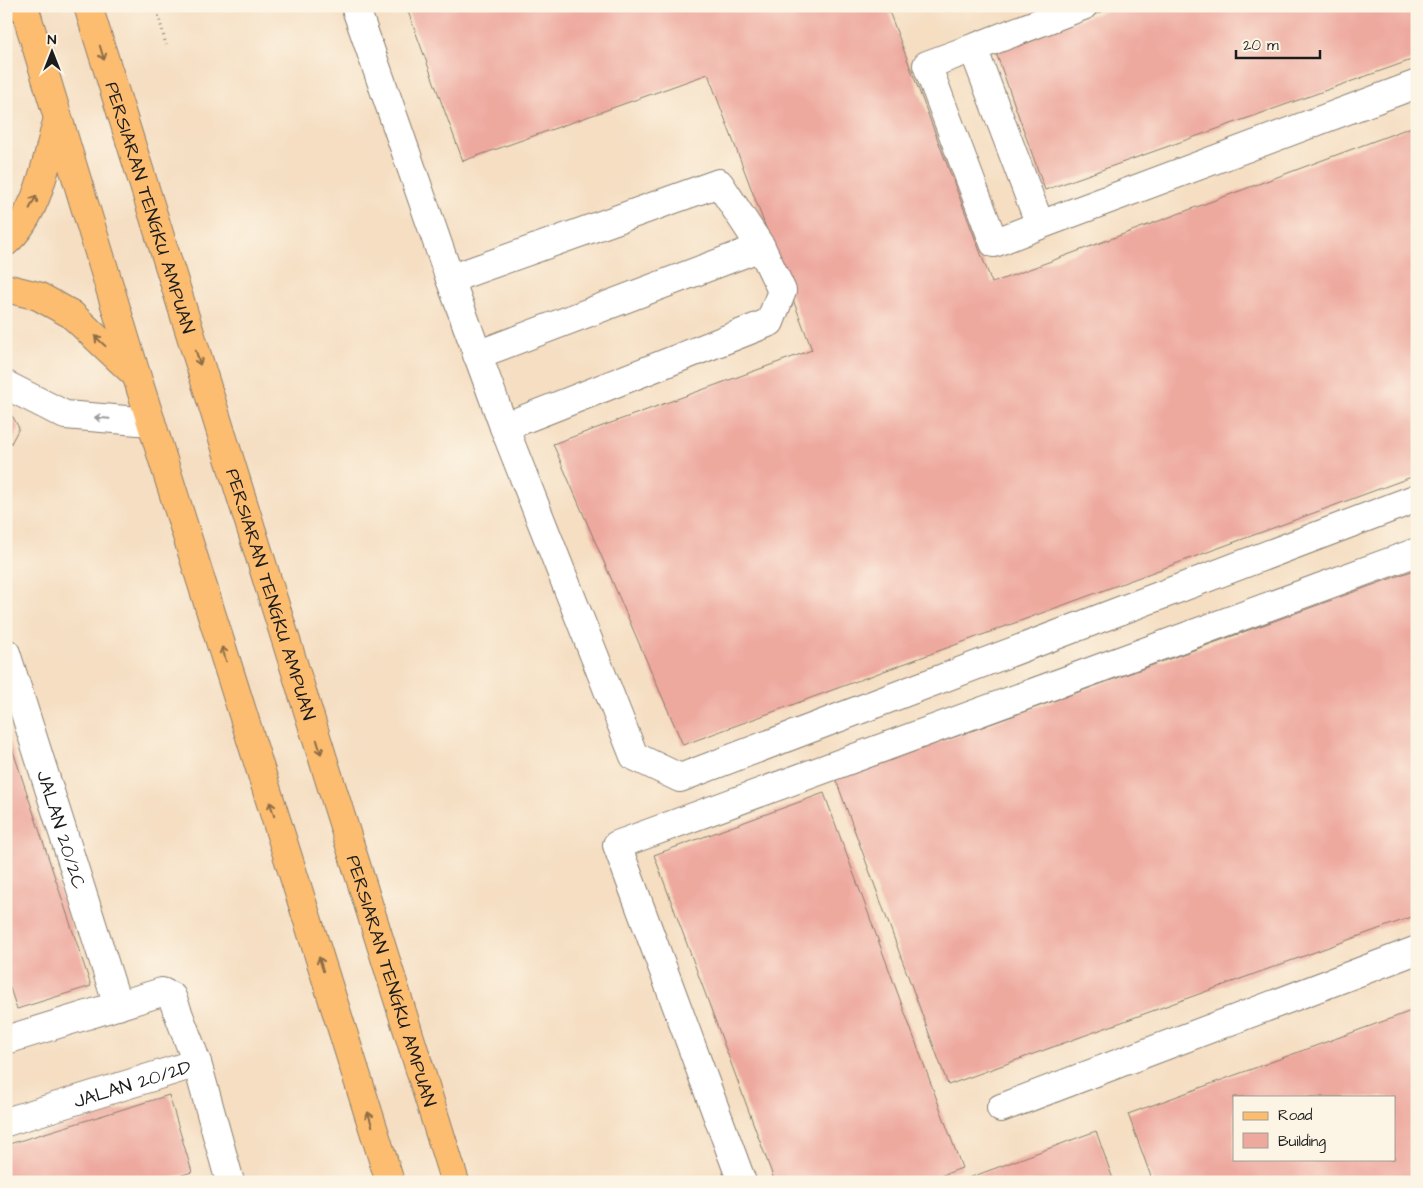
<svg xmlns="http://www.w3.org/2000/svg" width="1423" height="1188" viewBox="0 0 1423 1188" font-family="'Architects Daughter',sans-serif">
	<rect width="100%" height="100%" fill="#fcf5e5"/>
	<filter id="ink" filterUnits="userSpaceOnUse"><feTurbulence type="fractalNoise" baseFrequency=".02" numOctaves="2"/><feDisplacementMap in="SourceGraphic" scale="10" xChannelSelector="R" yChannelSelector="G"/><feConvolveMatrix kernelMatrix="1 2 1 2 8 2 1 2 1" color-interpolation-filters="sRGB"/></filter>
	<filter id="wash" filterUnits="userSpaceOnUse"><feTurbulence type="fractalNoise" baseFrequency=".0096" numOctaves="4" result="noise"/><feDisplacementMap in="SourceGraphic" scale="20" xChannelSelector="R" yChannelSelector="G"/><feGaussianBlur stdDeviation="1.12" result="paint"/><feColorMatrix in="noise" values="0 0 0 0 0 0 0 0 0 0 0 0 0 0 0 0 0 1.4 0 .05"/><feComposite in="paint" operator="in"/></filter>
	<g filter="url(#wash)">
		<rect width="100%" height="100%" fill="#f5dec2"/>
		<g id="blocks">
			<g fill="#eea99f" fill-rule="evenodd">
				<path d="M406 6H887L992 283 1417 125V475L683 745 553 444 812 350 708 74 463 161Z"/>
				<path d="M1118 6H1417V58L1045 190 995 50Z"/>
				<path d="M6 413 13 417 19 428 6 453Z"/>
				<path d="M1417 569V915L948 1085 836 780Z"/>
				<path d="M6 730 91 986 17 1009 6 976Z"/>
				<path d="M824 793 962 1168 924 1182H775L654 855Z"/>
				<path d="M1417 1009V1182H1153L1128 1114ZM1234 1097H1394V1159H1234Z"/>
				<path d="M169 1095 192 1172 159 1182H6V1145Z"/>
				<path d="M1096 1131 1114 1182H958Z"/>
			</g>
		</g>
	</g>
	<g filter="url(#ink)">
		<use href="#blocks" fill-opacity="0" stroke="#887d6f" stroke-width="1"/>
		<g fill="none" stroke-linecap="round" stroke-linejoin="round">
			<defs>
				<g id="minor">
					<path d="M355 6 450 279 504 427 634 756 680 778 1417 498"/>
					<path d="M1083 6 973 48 1040 225 1417 84"/>
					<path d="M973 48 927 65 994 243 1040 225"/>
					<path d="M450 279 719 183 761 247 782 291 770 322 504 427"/>
					<path d="M477 355 761 247"/>
					<path d="M6 385 65 415 151 422"/>
					<path id="s1" d="M6 653 118 1006"/>
					<path d="M6 1040 162 992 172 997 197 1063 230 1182"/>
					<path d="M1001 1108 1417 950"/>
					<path id="s2" d="M6 1122 197 1063"/>
					<path d="M742 1182 617 845 1417 552"/>
				</g>
				<g id="major">
					<path d="M24 6 136 374 390 1182"/>
					<path id="s3" d="M88 6 455 1182"/>
					<path d="M6 242C39 213 46 161 57 122"/>
					<path d="M6 288 38 296 71 314 134 373"/>
				</g>
			</defs>
			<use href="#minor" stroke="#887d6f" stroke-width="30"/>
			<use href="#major" stroke="#887d6f" stroke-width="30"/>
			<path stroke="#887d6f" stroke-width="3" stroke-dasharray="1 4" stroke-linecap="butt" d="M156 6 166 45"/>
			<use href="#minor" stroke="#fff" stroke-width="28"/>
			<use href="#major" stroke="#fcbd6f" stroke-width="28"/>
		</g>
		<defs><path id="oneway-shaft" d="M-6 0H5M1.5-3L5.5 0L1.5 3" fill="none" stroke-width="1.6" stroke-linecap="round" stroke-linejoin="round" transform="scale(1.25)"/></defs>
		<g stroke="#8c6c46">
			<use href="#oneway-shaft" transform="translate(102 53) rotate(73)"/>
			<use href="#oneway-shaft" transform="translate(33 202) rotate(-63)"/>
			<use href="#oneway-shaft" transform="translate(100 341) rotate(-137)"/>
			<use href="#oneway-shaft" transform="translate(198 358) rotate(73)"/>
			<use href="#oneway-shaft" transform="translate(224 654) rotate(-107)"/>
			<use href="#oneway-shaft" transform="translate(319 747) rotate(73)"/>
			<use href="#oneway-shaft" transform="translate(272 809) rotate(-107)"/>
			<use href="#oneway-shaft" transform="translate(321 964) rotate(-107)"/>
			<use href="#oneway-shaft" transform="translate(370 1119) rotate(-107)"/>
		</g>
		<use stroke="#999" href="#oneway-shaft" transform="translate(102 418) rotate(-175)"/>
	</g>
	<g text-anchor="middle" stroke-width="4" stroke-linejoin="round" paint-order="stroke">
		<g font-size="19" fill="#1c1c1c" stroke="#fcf5e5">
			<text dy="7" stroke="none"><textPath href="#s3" startOffset="211">PERSIARAN TENGKU AMPUAN</textPath></text>
			<text dy="7" stroke="none"><textPath href="#s3" startOffset="616">PERSIARAN TENGKU AMPUAN</textPath></text>
			<text dy="7" stroke="none"><textPath href="#s1" startOffset="185">JALAN 20/2C</textPath></text>
			<text dy="7" stroke="none"><textPath href="#s3" startOffset="1021">PERSIARAN TENGKU AMPUAN</textPath></text>
			<text dy="7" stroke="none"><textPath href="#s2" startOffset="132">JALAN 20/2D</textPath></text>
		</g>
	</g>
	<rect width="1423" height="1188" fill="none" stroke="#fcf5e5" stroke-width="25"/>
	<rect x="1233" y="1096" width="162" height="65" fill="#fcf5e5" stroke="#a29e95"/>
	<rect x="1243" y="1112" width="25" height="8" fill="#fcbd6f" stroke="#a29e95"/>
	<text x="1278" y="1120" font-size="15" fill="#1c1c1c">Road</text>
	<rect x="1243" y="1133" width="25" height="15" fill="#eea99f" stroke="#a29e95"/>
	<text x="1278" y="1146" font-size="15" fill="#1c1c1c">Building</text>
	<g transform="translate(52 52)" stroke="#fcf5e5" stroke-width="4" paint-order="stroke">
	<path d="M0-4L9 19L0 12L-9 19Z" fill="#1c1c1c"/>
	<text y="-8" font-size="14" font-weight="bold" text-anchor="middle" fill="#1c1c1c">N</text>
	</g>
	<path d="M1236 50v8h84v-8" fill="none" stroke="#1c1c1c" stroke-width="2.5"/>
	<text x="1243" y="50" font-size="15" fill="#1c1c1c" stroke="#fcf5e5" stroke-width="4" paint-order="stroke">20 m</text>
</svg>
